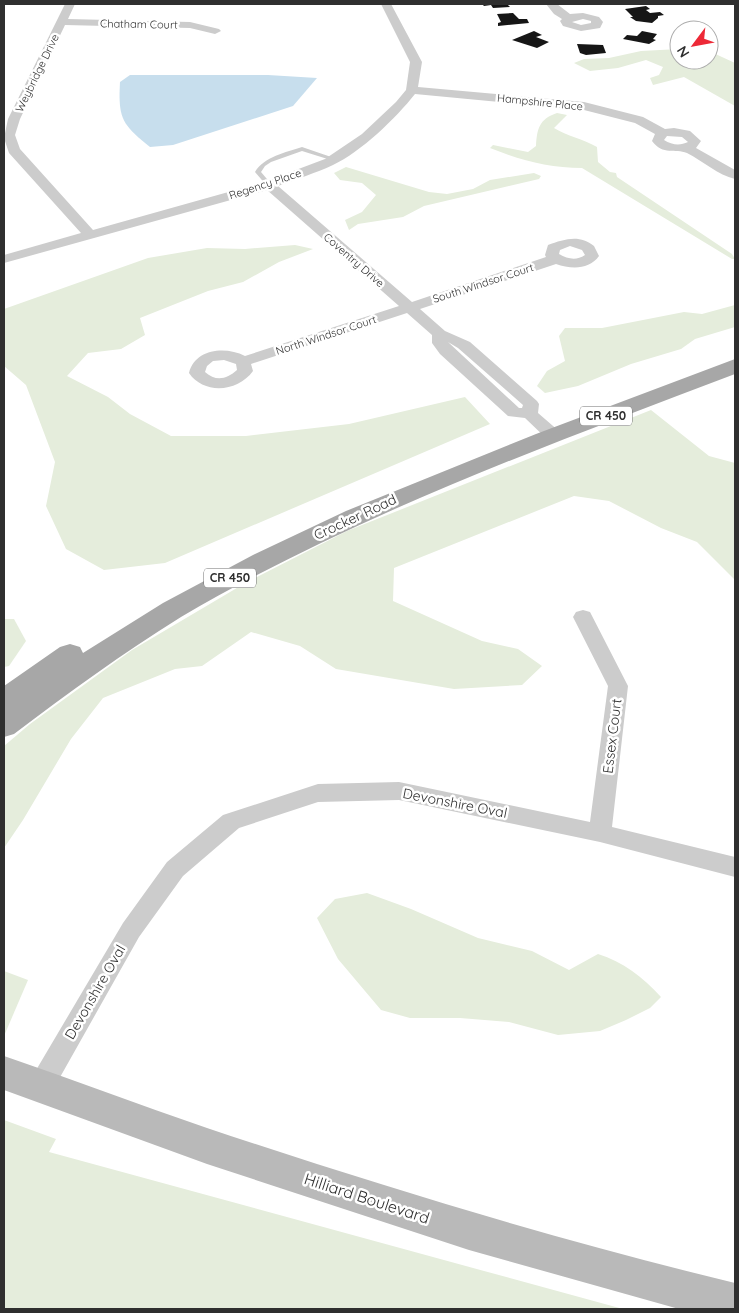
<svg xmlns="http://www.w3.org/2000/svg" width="739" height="1313" viewBox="0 0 739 1313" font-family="Quicksand,sans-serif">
	<rect width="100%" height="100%" fill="#fff"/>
	<g fill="#e5eddc">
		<path d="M679 49V60H709V51L735 63V106L684 77 653 85 650 78 659 75 663 67 646 60 618 68 590 71 574 63 584 59 609 58 641 51Z"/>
		<path d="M557 113 567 115 554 128C567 136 583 139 597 147L598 162 610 172 616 173 617 177 732 254 735 259H732L582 168C549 168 520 160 490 148L493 145 528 152 536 146C537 129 539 119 557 113Z"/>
		<path d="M346 167 429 192 447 194 473 189 490 180 534 173 541 176 539 179 424 206 403 217 358 224 349 230 345 220 362 212 376 195 362 183 340 180 334 173Z"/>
		<path d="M295 245 313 249 279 262 243 282 208 291 140 318 145 335 121 349 88 353 67 376 108 397 130 414 171 436H246L349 424 465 397 490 424 165 563 104 570 66 549 46 506 55 462 26 385 4 366V309L148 258 207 248 245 249Z"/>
		<path d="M735 305V327L695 339 681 349 631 364 578 386 545 393 537 386 547 371 565 361 559 336 565 328H602L684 312 702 314Z"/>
		<path d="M651 410 709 456 735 463V580L697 542 661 528 609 501 574 496 394 568 393 601 482 641 518 649 542 666 522 685 454 689 336 669 300 646 251 632 202 666 175 669 103 698 71 739 23 820 4 848V746L30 724 132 650 247 582 347 531Z"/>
		<path d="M4 619H14L26 641 9 666 4 667Z"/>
		<path d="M367 893 411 909 478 938 532 951 569 970 598 954C623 962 643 977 661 997L650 1008 626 1020 600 1031 558 1035 509 1022 460 1018H410L381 1010 338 959 317 918 335 899Z"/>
		<path d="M4 971 28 980 4 1036Z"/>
		<path d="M4 1120 56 1139 49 1152 623 1309H4Z"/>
	</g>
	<path fill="#c7deed" d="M130 75H268L317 78 293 106 173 145 150 147C122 124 118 119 120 82Z"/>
	<g fill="#161616">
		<path d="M482 4H507L510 7 493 8 491 5 484 6Z"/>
		<path d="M646 6 650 9 646 10 650 13 660 12 664 15 658 16V18L652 23 636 21 630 17H633L625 9Z"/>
		<path d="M513 13 519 19H527L529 23 498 26V23L501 22 497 14Z"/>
		<path d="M534 31 542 35 536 37 549 42 537 48 512 40Z"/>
		<path d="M642 31 657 34 653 39 656 40 649 44 623 39 627 35 637 36Z"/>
		<path d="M577 44 603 45 606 53 586 55 580 53Z"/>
	</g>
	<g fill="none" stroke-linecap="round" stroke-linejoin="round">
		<path fill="#ccc" fill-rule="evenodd" d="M302 147 337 159 334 161 302 151 271 162 265 166 261 172 272 185 269 187 267 186 255 172C264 157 286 152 302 147Z"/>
		<g fill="#ccc" fill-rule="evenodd">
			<path d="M65 4H75L68 19 190 22 219 29 221 31 215 34 190 28 65 25 20 119 15 135 20 149 93 230 264 182 325 159 362 134 396 102 406 90 410 62 381 4H391L422 62 418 87 584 102 643 117 665 129 674 128 690 131 701 141 696 148 735 170V179C718 175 703 161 687 153 675 148 663 156 652 141L655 134 635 123 584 110 415 94C396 118 361 152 333 165 316 173 296 179 278 186L412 302 546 257 545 255 548 245C564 239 580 234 594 246L599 256C589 270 571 269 556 264L420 309 445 331 470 342 537 401 539 404 538 413 560 432 562 436 560 440 554 441 548 440 525 418 508 416 440 354 432 343V335L407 313 251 364 253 371C238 392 204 395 189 373 195 349 225 346 245 356L399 306 267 190 4 263V255L81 233 9 153 4 138 8 119ZM667 136 682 137 688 142C680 146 672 145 664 140ZM570 246 582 250 585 255C576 261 568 259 559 254L560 250ZM448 342 458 348 523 405 522 408H519ZM224 360 236 364 237 370C227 379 216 382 205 372L207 366 213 361Z"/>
			<path d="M546 4H557L570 14 583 13 599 17 603 22 600 28 581 31 563 26 560 21 562 19 554 14ZM583 19 591 21V23L581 25 572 22Z"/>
			<path d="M583 610 590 612 628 686 612 827 735 857V877L600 842 399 800 318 802 239 828 183 876 139 937 50 1095 41 1098 32 1095 28 1086 32 1077 123 923 167 862 223 815 318 784 399 782 590 822 608 686 573 617 576 612Z"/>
		</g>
		<path fill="#b9b9b9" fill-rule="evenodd" d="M4 1056C72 1079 139 1105 207 1128 381 1186 557 1240 735 1283V1309H679L469 1250 207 1164 4 1090Z"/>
		<path fill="#a7a7a7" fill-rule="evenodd" d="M735 359V374C596 427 456 478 321 543 274 566 226 590 181 617 123 653 68 693 14 734L4 737V686L60 647 70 644 80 647 83 653 163 603 253 555 346 511 536 434Z"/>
	</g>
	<g text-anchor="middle" stroke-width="5" stroke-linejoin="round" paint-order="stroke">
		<g font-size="11" fill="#2f2f2f" stroke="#fff">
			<text transform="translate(139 24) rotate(1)" y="4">Chatham Court</text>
			<text transform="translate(37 73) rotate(-64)" y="4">Weybridge Drive</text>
			<text transform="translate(540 102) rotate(6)" y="4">Hampshire Place</text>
			<text transform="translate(265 184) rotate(-18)" y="4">Regency Place</text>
			<text transform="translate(354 260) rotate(41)" y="4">Coventry Drive</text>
			<text transform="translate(483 283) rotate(-18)" y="4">South Windsor Court</text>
			<text transform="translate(326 335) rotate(-18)" y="4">North Windsor Court</text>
		</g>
		<g fill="#fff" stroke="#6d6d6d" stroke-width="1">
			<rect x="580" y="406.5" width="52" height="19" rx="4"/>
			<rect x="204" y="568.5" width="52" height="19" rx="4"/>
		</g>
		<g font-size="12" font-weight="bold" fill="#2f2f2f">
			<text x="606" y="420">CR 450</text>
			<text x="230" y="582">CR 450</text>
		</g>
		<g font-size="14" fill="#2f2f2f" stroke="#fff">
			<text transform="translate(355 517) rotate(-25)" y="5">Crocker Road</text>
			<text transform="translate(612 736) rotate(-83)" y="5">Essex Court</text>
			<text transform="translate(455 803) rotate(11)" y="5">Devonshire Oval</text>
			<text transform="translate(95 992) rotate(-60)" y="5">Devonshire Oval</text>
		</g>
		<g font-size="16" fill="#2f2f2f" stroke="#fff">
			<text transform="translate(367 1198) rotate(18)" y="6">Hilliard Boulevard</text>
		</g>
	</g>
	<rect width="739" height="1313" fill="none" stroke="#2f2f2f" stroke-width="10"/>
	<g transform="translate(694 45) rotate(238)"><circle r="24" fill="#ffffff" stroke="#acacac"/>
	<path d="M0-4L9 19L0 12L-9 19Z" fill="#ed2937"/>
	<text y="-8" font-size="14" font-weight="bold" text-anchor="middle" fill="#2f2f2f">N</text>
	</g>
</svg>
